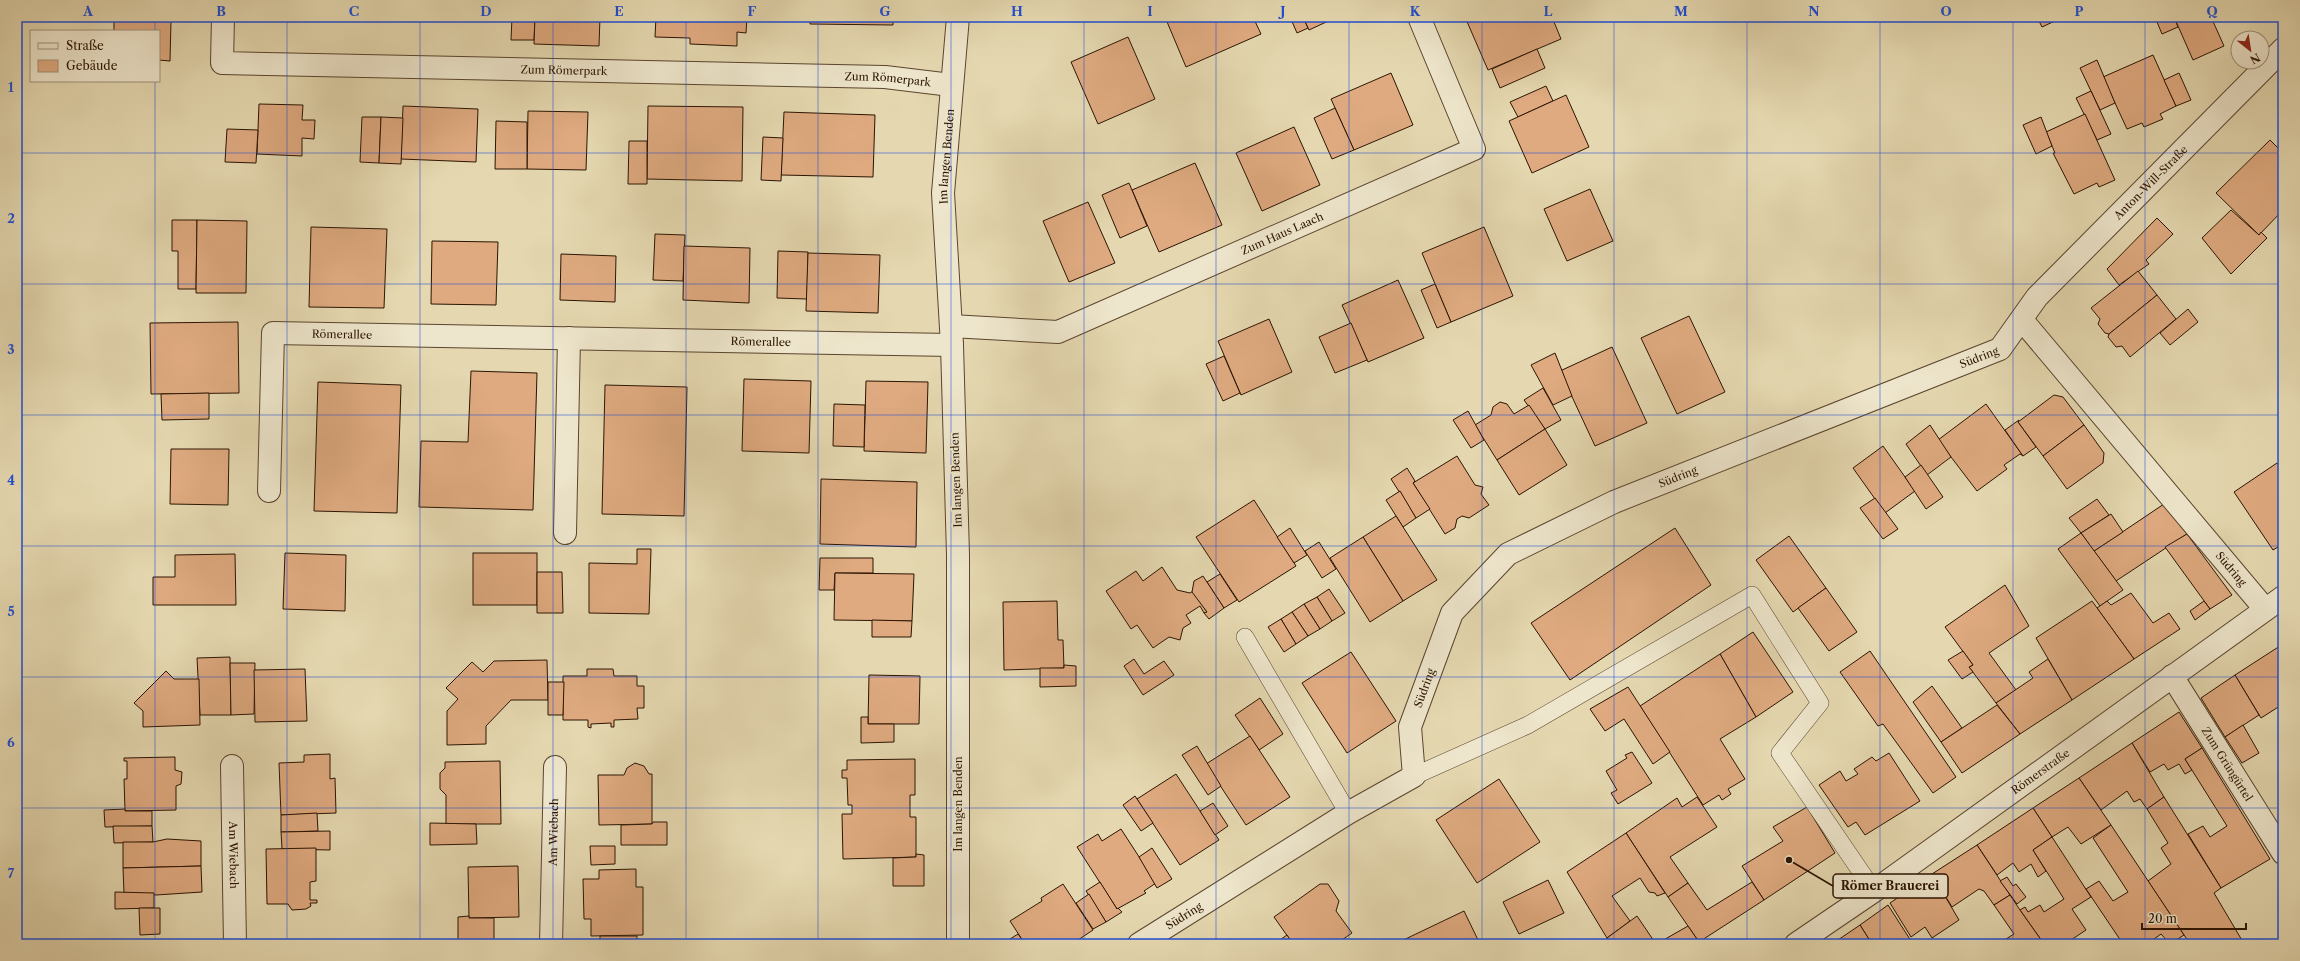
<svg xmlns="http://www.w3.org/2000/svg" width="2300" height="961" viewBox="0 0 2300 961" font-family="'Libre Caslon Text',serif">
	<rect width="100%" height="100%" fill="#e5d8b0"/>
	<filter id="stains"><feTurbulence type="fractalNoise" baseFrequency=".005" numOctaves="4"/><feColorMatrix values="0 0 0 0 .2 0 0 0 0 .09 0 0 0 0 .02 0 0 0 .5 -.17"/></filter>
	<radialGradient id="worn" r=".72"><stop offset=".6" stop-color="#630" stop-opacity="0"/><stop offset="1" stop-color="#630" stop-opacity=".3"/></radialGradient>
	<g fill="#dfaa80" stroke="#2b1402">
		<path d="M114 17H171V21L114 20Z"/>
		<path d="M512 17H535L534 40H511Z"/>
		<path d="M535 17H600L599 46 534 44Z"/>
		<path d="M656 17H747L746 33 737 32V46L690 44V38L655 37Z"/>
		<path d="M810 17H893V25L810 24Z"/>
		<path d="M1165 17H1253L1261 34 1186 67Z"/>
		<path d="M1290 17H1303L1308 28 1297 33Z"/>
		<path d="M1303 17H1337L1309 30Z"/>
		<path d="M1465 17H1552L1561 39 1488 70Z"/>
		<path d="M2037 17H2055L2057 20 2042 27Z"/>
		<path d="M2155 17H2174L2178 27 2162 34Z"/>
		<path d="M2174 17H2211L2224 46 2193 60Z"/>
		<path d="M114 20 171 21 170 61 159 60V31H114Z"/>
		<path d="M1128 37 1155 99 1098 124 1071 62Z"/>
		<path d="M1537 49 1545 68 1500 88 1492 69Z"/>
		<path d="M2153 55 2176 106 2160 114 2163 119 2144 127 2142 123 2127 129 2103 77Z"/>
		<path d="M2097 60 2115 103 2100 110 2080 68Z"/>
		<path d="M1391 73 1413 125 1354 150 1331 99Z"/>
		<path d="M2179 73 2191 100 2176 106 2164 80Z"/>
		<path d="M1546 86 1553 101 1518 117 1510 102Z"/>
		<path d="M2091 91 2111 134 2097 140 2076 98Z"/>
		<path d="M1566 95 1589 147 1532 173 1509 121Z"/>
		<path d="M259 104 303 105 302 120H315L314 139 302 138V156L257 154Z"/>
		<path d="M403 106 478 109 476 162 401 159Z"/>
		<path d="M648 106 743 107 742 181 647 179Z"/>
		<path d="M1335 108 1354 150 1332 159 1314 118Z"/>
		<path d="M528 111 588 112 586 170 527 169Z"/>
		<path d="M784 112 875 115 873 177 781 175Z"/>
		<path d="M2085 114 2115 180 2099 187 2097 183 2074 194 2053 153H2055L2046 132Z"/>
		<path d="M362 117H381L379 163 360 162Z"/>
		<path d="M381 117 403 118 401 164 379 163Z"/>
		<path d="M2041 117 2052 146 2036 154 2023 125Z"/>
		<path d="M496 121 527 122V169H495Z"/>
		<path d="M1294 127 1320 185 1262 211 1236 153Z"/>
		<path d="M227 129 258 130 256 163 225 162Z"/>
		<path d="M763 137 783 138 781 181 761 180Z"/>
		<path d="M2270 140 2283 153V210L2259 235 2216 193Z"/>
		<path d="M629 141H647V184H628Z"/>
		<path d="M1195 163 1222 225 1159 252 1132 190Z"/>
		<path d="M1129 183 1147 226 1120 238 1102 195Z"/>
		<path d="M1590 189 1613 241 1567 261 1544 209Z"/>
		<path d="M1088 202 1115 263 1069 282 1043 221Z"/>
		<path d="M2231 210 2259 235 2261 232 2267 238 2231 274 2202 238Z"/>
		<path d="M2157 218 2173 234 2146 260 2149 264 2119 285 2107 269Z"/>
		<path d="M172 220H197L196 289H178V251H172Z"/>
		<path d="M197 220 247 221 246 293H196Z"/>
		<path d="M311 227 387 229 384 308 309 307Z"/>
		<path d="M1484 227 1513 296 1451 322 1422 253Z"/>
		<path d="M655 234 685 235 683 281 653 280Z"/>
		<path d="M432 241 498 242 496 305 431 304Z"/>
		<path d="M684 246 750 248 749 303 683 300Z"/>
		<path d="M778 251 808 252 807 299 777 298Z"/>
		<path d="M808 253 880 255 878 313 806 311Z"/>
		<path d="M561 254 616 256 615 302 560 300Z"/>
		<path d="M2138 271 2157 295 2109 334 2105 333 2098 324 2100 319 2091 308Z"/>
		<path d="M1398 280 1424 338 1368 362 1342 305Z"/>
		<path d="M1435 284 1451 322 1437 328 1421 290Z"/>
		<path d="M2157 295 2176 319 2130 357 2122 346 2116 347 2108 337 2109 334Z"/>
		<path d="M2188 309 2198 322 2170 345 2160 333Z"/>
		<path d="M1689 316 1725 392 1677 414 1641 338Z"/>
		<path d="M1269 319 1292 372 1241 395 1218 341Z"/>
		<path d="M238 322 239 393 151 394 150 323Z"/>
		<path d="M1351 323 1367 360 1335 373 1319 337Z"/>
		<path d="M1612 347 1647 423 1595 446 1560 371Z"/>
		<path d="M1555 353 1572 396 1553 405 1531 365Z"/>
		<path d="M1224 356 1240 393 1223 401 1206 364Z"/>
		<path d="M471 371 537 373 533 510 419 507 421 441 468 442Z"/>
		<path d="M744 379 811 381 809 453 742 451Z"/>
		<path d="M866 381 928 382 926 453 864 451Z"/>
		<path d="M318 382 401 385 397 513 314 511Z"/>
		<path d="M605 385 687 387 684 516 602 514Z"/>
		<path d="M1543 388 1561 420 1545 429 1524 400Z"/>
		<path d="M209 393V419L162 420 161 394Z"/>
		<path d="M2054 395 2063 397 2084 425 2043 456 2018 422Z"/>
		<path d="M1500 402 1507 404 1514 414 1529 405 1545 429 1497 460 1475 425 1491 415 1493 407Z"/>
		<path d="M834 404 865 405 864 447 833 446Z"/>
		<path d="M1986 404 2023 456 2020 454 2004 465 2007 469 1977 491 1938 440Z"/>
		<path d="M1468 411 1484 440 1471 448 1453 420Z"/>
		<path d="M2019 420 2018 422 2036 447 2023 456 2005 430Z"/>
		<path d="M1930 425 1951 457 1927 475 1906 444Z"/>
		<path d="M2084 425 2104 453 2103 463 2067 489 2043 456Z"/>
		<path d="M1545 429 1567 465 1519 495 1497 460Z"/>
		<path d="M1883 446 1915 491 1885 513 1853 468Z"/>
		<path d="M171 449H229L228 505 170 504Z"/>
		<path d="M1457 456 1475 485 1483 487 1481 494 1489 505 1469 518 1462 516 1457 519 1455 528 1445 534 1413 483Z"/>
		<path d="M2277 463 2283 472V544L2273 550 2234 492Z"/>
		<path d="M1921 465 1943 497 1926 509 1905 477Z"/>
		<path d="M1407 468 1415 481 1413 483 1430 509 1416 518 1391 479Z"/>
		<path d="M821 479 917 482 916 547 820 544Z"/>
		<path d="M1400 491 1416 518 1403 527 1386 500Z"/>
		<path d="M1875 498 1898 529 1883 539 1860 508Z"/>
		<path d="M2097 499 2109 515 2081 533 2069 518Z"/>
		<path d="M1254 500 1296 566 1239 602 1196 537Z"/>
		<path d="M2164 504 2187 534 2116 581 2094 551Z"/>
		<path d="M2111 514 2123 532 2094 551 2081 533Z"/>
		<path d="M1396 516 1437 580 1403 601 1363 537Z"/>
		<path d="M1290 528 1307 555 1294 563 1277 537Z"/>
		<path d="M1675 528 1711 585 1570 680 1531 623Z"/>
		<path d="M2081 533 2123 590 2100 606 2058 549Z"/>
		<path d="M2187 534 2232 595 2210 609 2165 547Z"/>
		<path d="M1789 536 1826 588 1793 612 1756 560Z"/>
		<path d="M1363 537 1403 601 1370 622 1330 558Z"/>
		<path d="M1319 542 1336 569 1322 578 1305 551Z"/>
		<path d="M637 549H651L649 614 589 613V563L637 564Z"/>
		<path d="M285 553 346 555 345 611 283 609Z"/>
		<rect x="473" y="553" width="64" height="52"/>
		<path d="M235 554 236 605H153V577H175V555Z"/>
		<path d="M820 558H873V573H835L834 590H819Z"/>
		<path d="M1162 567 1177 590 1190 593 1193 591 1207 612 1204 613 1200 606 1186 615 1191 623 1183 628 1180 640 1169 637 1153 648 1137 625 1131 629 1106 591 1136 571 1143 581Z"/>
		<path d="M537 572H562L563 613H537Z"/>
		<path d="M835 573 914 574 912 621 834 620Z"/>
		<path d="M1220 574 1237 600 1224 608 1207 582Z"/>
		<path d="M1203 576 1224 608 1209 619 1204 613 1207 612 1192 592 1194 581Z"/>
		<path d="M2005 585 2029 626 1989 653 2016 690 1996 703 1969 667 1973 665 1945 627Z"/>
		<path d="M1826 588 1857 632 1829 651 1798 608Z"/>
		<path d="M1329 589 1345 613 1332 621 1317 597Z"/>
		<path d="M2131 593 2153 623 2169 613 2180 629 2134 659 2097 608 2107 601 2111 605Z"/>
		<path d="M1317 597 1332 621 1320 629 1304 604Z"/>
		<path d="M1057 601 1058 640H1063L1064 668 1004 670 1003 602Z"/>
		<path d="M2092 601 2134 659 2072 700 2036 638Z"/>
		<path d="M2204 601 2210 609 2195 620 2190 611Z"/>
		<path d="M1304 604 1320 629 1308 636 1292 612Z"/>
		<path d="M1292 612 1308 636 1296 644 1281 619Z"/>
		<path d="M1281 619 1296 644 1284 652 1268 627Z"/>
		<path d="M872 620 912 621 911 637H872Z"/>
		<path d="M1753 632 1793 692 1756 717 1720 654Z"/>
		<path d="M2283 644V704L2261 718 2235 675Z"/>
		<path d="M1870 651 1956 777 1933 793 1883 724 1878 726 1840 672Z"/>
		<path d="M1963 651 1973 665 1969 667 1973 672 1962 679 1948 660Z"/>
		<path d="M1351 652 1396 721 1347 753 1302 683Z"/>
		<path d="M1720 654 1756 717 1720 739 1745 779 1728 789 1731 794 1722 800 1719 795 1703 805 1640 706Z"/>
		<path d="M230 657 231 715H200L197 658Z"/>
		<path d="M1134 659 1144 674 1164 661 1174 675 1143 695 1124 666Z"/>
		<path d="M2048 659 2072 700 2020 734 1996 703 2033 678 2029 672Z"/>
		<path d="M547 660 548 700H511L486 726V744L447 745V711L458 699 446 688 472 662 483 672 494 661Z"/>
		<path d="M230 663H255L254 714 231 715Z"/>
		<path d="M1064 665 1076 666V686L1040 687V668H1064Z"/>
		<path d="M305 669 307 721 255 722 254 670Z"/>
		<path d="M587 669H613L614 676H637V686H644V708H637L638 719 614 720V727H611V723L591 724V728L588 727V720H563V676H587Z"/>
		<path d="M166 671 174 679H199L200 725 143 727V711L134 703Z"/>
		<path d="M869 675 920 676 919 724H868Z"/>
		<path d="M2235 675 2259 715 2225 737 2201 698Z"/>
		<path d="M548 682H564L563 715H548Z"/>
		<path d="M1932 686 1962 728 1941 742 1913 702Z"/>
		<path d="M1628 687 1670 752 1653 764 1624 719 1605 731 1590 709Z"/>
		<path d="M1260 698 1283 734 1259 750 1235 715Z"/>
		<path d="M1997 705 2020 734 1962 773 1941 742Z"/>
		<path d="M2179 712 2202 748 2185 759 2192 770 2185 774 2179 764 2168 770 2164 764 2150 772 2132 743Z"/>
		<path d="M861 717H868V724H894V742L861 743Z"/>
		<path d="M2243 725 2259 753 2242 763 2225 737Z"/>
		<path d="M1250 736 1290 797 1246 825 1206 764Z"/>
		<path d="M2132 743 2164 797 2147 809 2140 799 2134 802 2127 791 2101 810 2079 778Z"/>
		<path d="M1197 746 1221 786 1208 795 1182 755Z"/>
		<path d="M2202 748 2270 859 2221 888 2188 834 2203 826 2210 837 2227 826 2185 759Z"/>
		<path d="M1632 752 1652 783 1618 804 1611 793 1617 790 1606 771 1627 758 1625 755Z"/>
		<path d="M1889 753 1920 801 1865 835 1856 822 1848 827 1819 785 1840 771 1846 781 1858 774 1854 769 1872 757 1876 761Z"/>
		<path d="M330 754V779L335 778 336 813 281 815 279 763 304 762V755Z"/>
		<path d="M175 757V770L182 772 181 784 176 786V810L125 811 124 779H127V761H124V758Z"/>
		<path d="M915 759V795H910V817H916V857L843 859 842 814H852V805H848L847 778H842V770H847V760Z"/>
		<path d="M500 761 501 824H446V795L440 789V773L445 768V762Z"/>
		<path d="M635 763 644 766 649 774H652V824L599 825 598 775H624L627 768Z"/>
		<path d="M1176 774 1219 840 1180 865 1137 799Z"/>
		<path d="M2079 778 2111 825 2081 844 2068 827 2052 837 2033 808Z"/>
		<path d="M1499 779 1540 842 1477 883 1436 820Z"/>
		<path d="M1135 796 1153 823 1141 831 1123 805Z"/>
		<path d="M1697 797 1717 827 1670 857 1688 883 1668 897 1626 833 1677 798 1682 807Z"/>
		<path d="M2164 797 2221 888 2214 893 2243 942 2241 944H2190L2148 881 2171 864 2161 848 2168 843 2147 809Z"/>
		<path d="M1213 803 1228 826 1215 835 1200 811Z"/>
		<path d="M1807 807 1835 853 1764 900 1742 866 1783 841 1773 827Z"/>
		<path d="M2033 808 2052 837 2033 850 2046 871 2038 877 2031 864 2019 872 2013 863 1997 875 1977 845Z"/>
		<path d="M125 809V811H152V826L105 827 104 810Z"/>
		<path d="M317 813 318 831 281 832V815Z"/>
		<path d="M653 822H667V845H621V825L652 824Z"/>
		<path d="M430 823 476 824 477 844 430 845Z"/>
		<path d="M2111 825 2184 935 2170 944 2161 934 2147 944H2123L2086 889 2099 881 2113 901 2128 892 2093 838Z"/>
		<path d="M113 826H152L153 842 114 843Z"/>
		<path d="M1121 829 1156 883 1144 891 1146 893 1117 909 1077 847 1098 834 1102 841Z"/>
		<path d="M330 831V850L282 849 281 832Z"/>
		<path d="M1626 833 1665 893 1657 896 1655 893 1649 892 1640 878 1612 896 1630 921 1607 938 1567 872Z"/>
		<path d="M2052 837 2091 897 2072 909 2086 930 2071 940 2073 944H2044L2020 910 2025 907 2028 912 2040 905 2044 912 2064 899 2033 850Z"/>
		<path d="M167 839 201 841V866L123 868V842H153Z"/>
		<path d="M1977 845 2010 895 1994 905 1984 891 1979 889 1952 907 1932 874Z"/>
		<path d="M590 846H615V864L591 865Z"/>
		<path d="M316 848V881L310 882V900H317V903H310L311 906 306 909 292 910 288 904H267L266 849Z"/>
		<path d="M1152 848 1172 879 1157 888 1139 857Z"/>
		<path d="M916 854 924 855V886H893V858L916 857Z"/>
		<path d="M201 866 202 892 156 895 124 893 123 868Z"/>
		<path d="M518 866 519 917 469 918 468 867Z"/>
		<path d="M636 869V887H643V935L591 936V919H584L583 879H599V870Z"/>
		<path d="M1932 874 1959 920 1932 938 1925 927 1911 937 1890 903Z"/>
		<path d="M2007 877 2013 886 2016 884 2026 897 2017 904 2000 881Z"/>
		<path d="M1548 880 1564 913 1519 934 1503 902Z"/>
		<path d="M1100 882 1117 909 1118 908 1122 912 1106 922 1086 891Z"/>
		<path d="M1752 882 1764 900 1699 942 1668 897 1688 883 1707 910Z"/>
		<path d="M1063 884 1093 930 1072 944H1025L1010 921 1042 901 1041 898Z"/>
		<path d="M1320 884H1328L1339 901 1336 911 1352 933 1336 944H1293L1274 917Z"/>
		<path d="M115 892 154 893V908L115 909Z"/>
		<path d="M1089 894 1106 922 1093 929 1076 903Z"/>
		<path d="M2010 895 2020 910 2044 944H1998L2014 934 1994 905Z"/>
		<path d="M1888 905 1913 944H1872L1860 925Z"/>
		<path d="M139 908H160V934L140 935Z"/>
		<path d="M1464 911 1480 944H1395Z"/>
		<path d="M469 916V918H494V942L458 943V917Z"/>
		<path d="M1637 916 1656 944H1611L1607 938Z"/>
		<path d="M1860 925 1872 944H1832Z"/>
		<path d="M1688 926 1699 942 1696 944H1661L1660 942Z"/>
		<path d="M1018 934 1025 944H1002Z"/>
		<path d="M1287 935 1293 944H1274Z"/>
		<rect x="600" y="936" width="37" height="8"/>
	</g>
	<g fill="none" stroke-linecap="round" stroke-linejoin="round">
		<defs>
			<g id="service">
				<path d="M1245 637 1348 813"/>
				<path d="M1414 776 1528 725 1752 595 1820 703 1780 753 1874 891"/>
			</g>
			<g id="minor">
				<path id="s1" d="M223 17 222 63 885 77 951 85"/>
				<path id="s2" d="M2022 320 2265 609"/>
				<path id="s3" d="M951 326 1058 332 1474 149 1419 17"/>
				<path id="s4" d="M269 491 273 333 952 345"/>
				<path d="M565 533 569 338"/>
				<path id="s5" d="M2172 676 2283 853"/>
				<path id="s6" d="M232 766 235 944"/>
				<path id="s7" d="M551 944 555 767"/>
				<path id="s8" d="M958 944V555L952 345 943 193 958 17"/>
				<path id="s9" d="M1139 944 1348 813 1414 776 1410 727 1452 613 1508 554 1614 502 2000 349 2037 297 2283 49"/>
				<path id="s10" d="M1796 944 1874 891 2283 597"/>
			</g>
		</defs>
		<use href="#service" stroke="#5a452e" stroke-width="18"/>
		<use href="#minor" stroke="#5a452e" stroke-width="24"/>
		<use href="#service" stroke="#eee6cc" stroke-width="17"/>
		<use href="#minor" stroke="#eee6cc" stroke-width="22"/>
	</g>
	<path fill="none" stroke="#1d4ed8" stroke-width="1" stroke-opacity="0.55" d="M155 17V31M287 17V944M420 17V944M553 17V944M686 17V944M818 17V944M951 17V944M1084 17V944M1216 17V944M1349 17V944M1482 17V944M1614 17V944M1747 17V944M1880 17V944M2013 17V944M2145 17V944M155 81V944M17 153H2283M17 284H2283M17 415H2283M17 546H2283M17 677H2283M17 808H2283"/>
	<g text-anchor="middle" stroke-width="3.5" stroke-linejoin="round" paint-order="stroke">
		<g font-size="11" fill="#2b1402" stroke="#eee6cc">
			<text dy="4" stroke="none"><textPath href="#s1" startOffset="388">Zum Römerpark</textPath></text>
			<text dy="4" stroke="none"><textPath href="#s1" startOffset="712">Zum Römerpark</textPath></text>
			<text dy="4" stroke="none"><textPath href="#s8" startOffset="788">Im langen Benden</textPath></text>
			<text dy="4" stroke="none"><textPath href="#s9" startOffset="1333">Anton-Will-Straße</textPath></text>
			<text dy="4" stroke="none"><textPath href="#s3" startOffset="352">Zum Haus Laach</textPath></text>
			<text dy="4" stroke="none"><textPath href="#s4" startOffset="227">Römerallee</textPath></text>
			<text dy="4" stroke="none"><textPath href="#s4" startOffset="646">Römerallee</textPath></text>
			<text dy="4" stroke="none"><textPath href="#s9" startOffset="1085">Südring</textPath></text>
			<text dy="4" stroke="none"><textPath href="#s9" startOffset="761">Südring</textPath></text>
			<text transform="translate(956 480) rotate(-92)" y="4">Im langen Benden</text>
			<text dy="4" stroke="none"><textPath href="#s2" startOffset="325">Südring</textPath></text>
			<text dy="4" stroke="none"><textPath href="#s9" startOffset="413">Südring</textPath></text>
			<text dy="4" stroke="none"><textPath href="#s5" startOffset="104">Zum Grüngürtel</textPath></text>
			<text dy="4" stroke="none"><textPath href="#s10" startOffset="299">Römerstraße</textPath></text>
			<text transform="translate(958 804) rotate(-90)" y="4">Im langen Benden</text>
			<text dy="4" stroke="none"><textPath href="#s7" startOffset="112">Am Wiebach</textPath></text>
			<text dy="4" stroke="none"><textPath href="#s6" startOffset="89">Am Wiebach</textPath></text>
			<text dy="4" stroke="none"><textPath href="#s9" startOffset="53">Südring</textPath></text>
		</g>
	</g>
	<path fill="none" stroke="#2b1402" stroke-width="1.5" d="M1789 860L1833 886"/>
	<circle fill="#2b1402" stroke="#eee6cc" stroke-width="1.5" cx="1789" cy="860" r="4"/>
	<rect fill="#eee6cc" stroke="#2b1402" stroke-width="1.5" x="1833" y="874" width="115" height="24" rx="4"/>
	<g font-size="12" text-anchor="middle" font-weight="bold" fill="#2b1402">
		<text x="1890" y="890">Römer Brauerei</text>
	</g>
	<rect width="2300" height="961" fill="none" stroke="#e5d8b0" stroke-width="44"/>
	<rect x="30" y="30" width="130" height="52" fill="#eee6cc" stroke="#a0927b"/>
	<rect x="38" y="43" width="20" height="6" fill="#eee6cc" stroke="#a0927b"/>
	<text x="66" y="50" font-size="12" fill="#2b1402">Straße</text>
	<rect x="38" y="60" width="20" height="12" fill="#dfaa80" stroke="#a0927b"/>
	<text x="66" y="70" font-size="12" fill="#2b1402">Gebäude</text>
	<g transform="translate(2250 50) rotate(150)"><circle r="19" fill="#eee6cc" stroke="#a0927b"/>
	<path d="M0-3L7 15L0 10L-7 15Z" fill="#8f2418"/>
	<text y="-6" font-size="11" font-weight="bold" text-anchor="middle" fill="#2b1402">N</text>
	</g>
	<path d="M2142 923v6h104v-6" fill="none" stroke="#2b1402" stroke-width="2"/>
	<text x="2148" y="923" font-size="12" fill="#2b1402" stroke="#eee6cc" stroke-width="3" paint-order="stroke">20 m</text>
	<rect x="22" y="22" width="2256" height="917" fill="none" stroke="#1d4ed8" stroke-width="1.5"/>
	<g font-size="13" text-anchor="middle" font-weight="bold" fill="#1d4ed8">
		<text x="88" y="16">A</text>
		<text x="221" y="16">B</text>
		<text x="354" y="16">C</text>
		<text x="486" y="16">D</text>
		<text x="619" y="16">E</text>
		<text x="752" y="16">F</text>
		<text x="885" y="16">G</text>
		<text x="1017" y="16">H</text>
		<text x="1150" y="16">I</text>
		<text x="1283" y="16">J</text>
		<text x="1415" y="16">K</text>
		<text x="1548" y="16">L</text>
		<text x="1681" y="16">M</text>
		<text x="1814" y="16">N</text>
		<text x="1946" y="16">O</text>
		<text x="2079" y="16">P</text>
		<text x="2212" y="16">Q</text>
		<text x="11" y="92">1</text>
		<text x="11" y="223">2</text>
		<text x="11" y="354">3</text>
		<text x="11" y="485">4</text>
		<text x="11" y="616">5</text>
		<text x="11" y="747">6</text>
		<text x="11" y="878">7</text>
	</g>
	<rect width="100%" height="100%" filter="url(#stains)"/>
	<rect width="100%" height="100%" fill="url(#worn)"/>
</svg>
